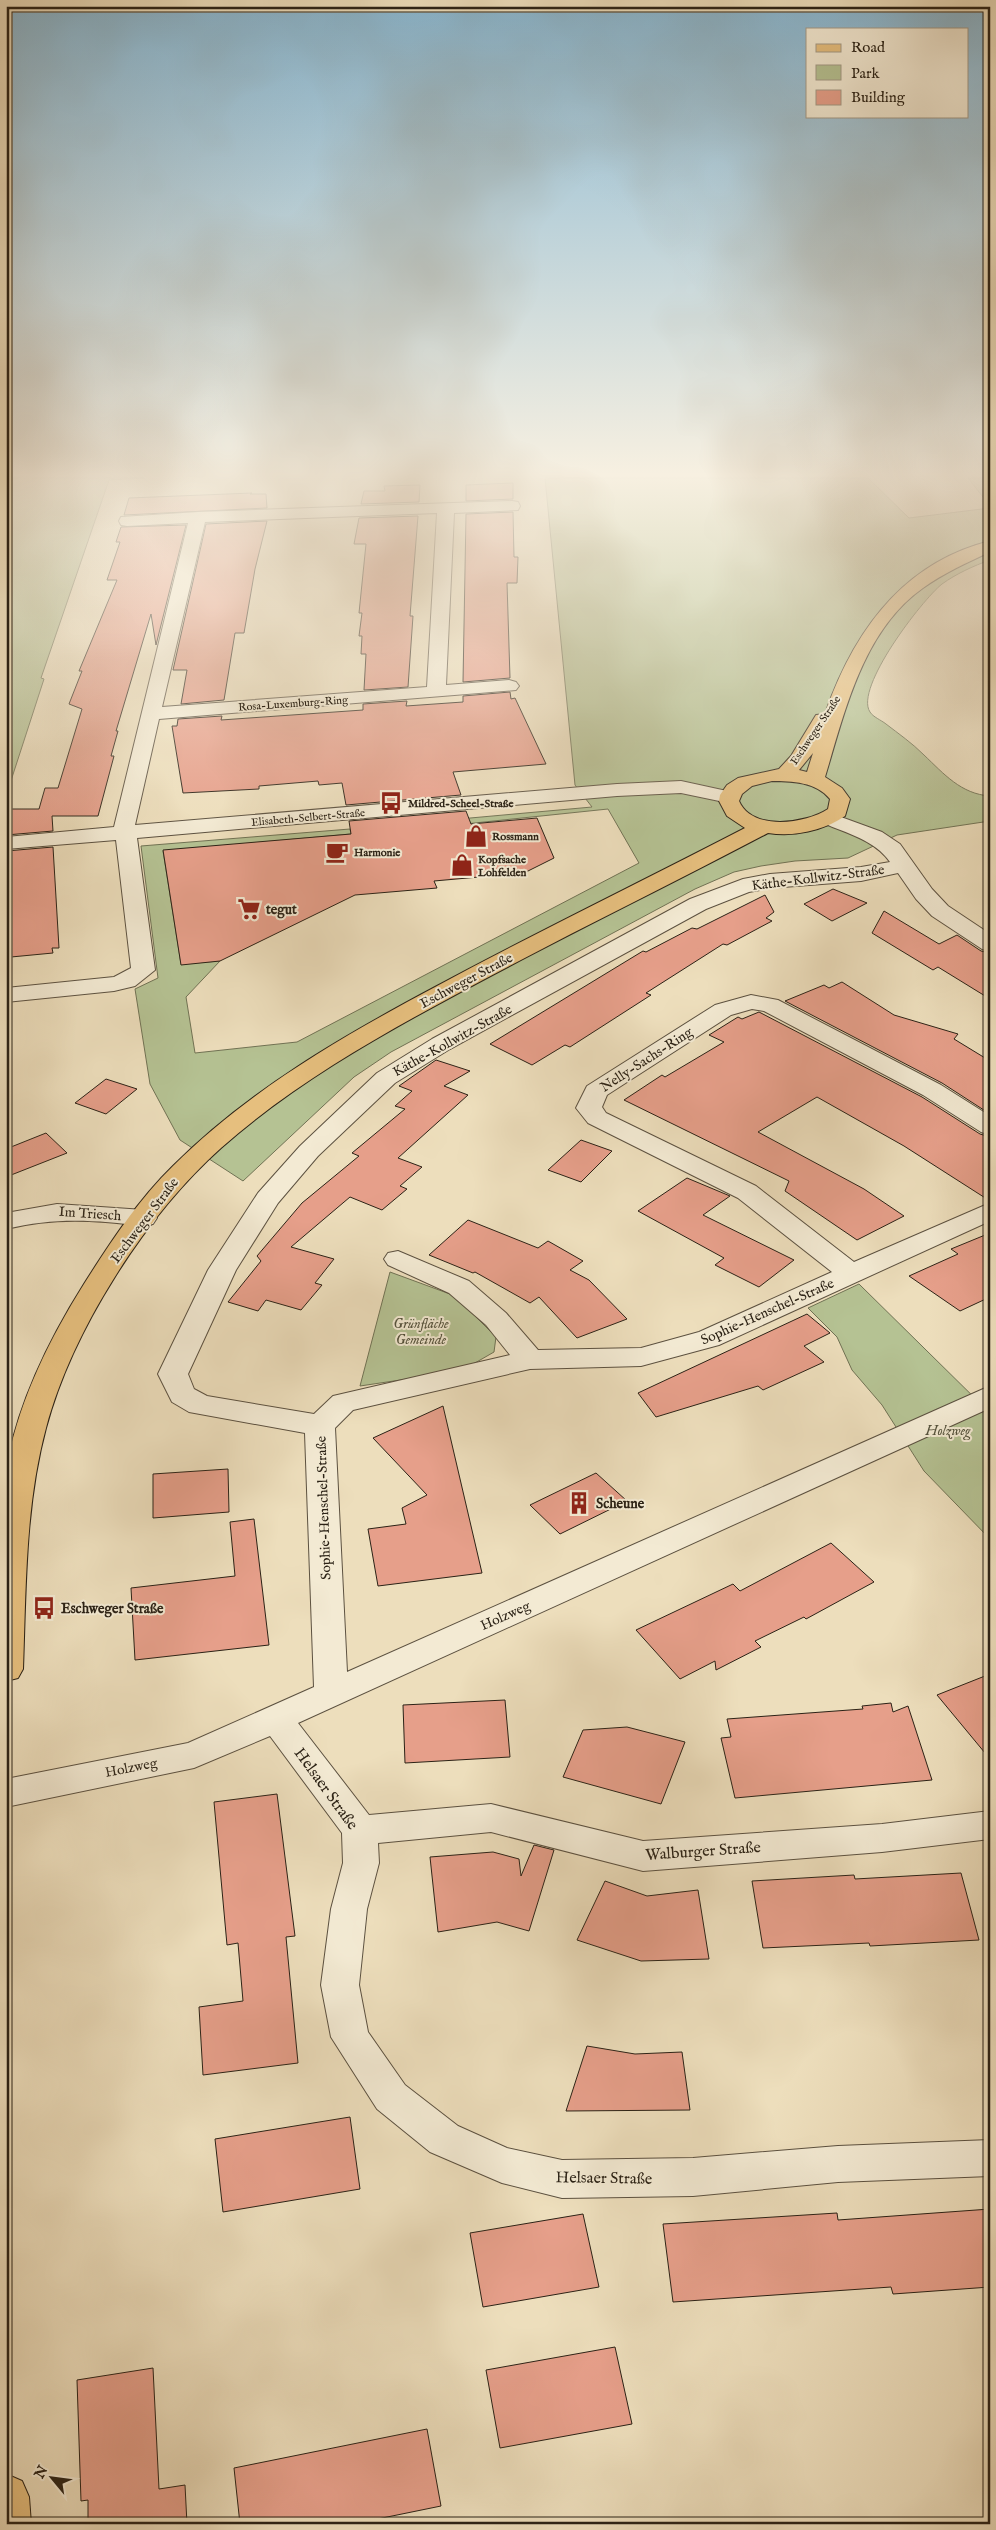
<svg xmlns="http://www.w3.org/2000/svg" width="996" height="2530" viewBox="0 0 996 2530" font-family="'IM FELL English',serif">
	<rect width="100%" height="100%" fill="#eddebc"/>
	<filter id="stains"><feTurbulence type="fractalNoise" baseFrequency=".004" numOctaves="4"/><feColorMatrix values="0 0 0 0 .2 0 0 0 0 .09 0 0 0 0 .02 0 0 0 .5 -.17"/></filter>
	<radialGradient id="worn" r=".72"><stop offset=".6" stop-color="#630" stop-opacity="0"/><stop offset="1" stop-color="#630" stop-opacity=".3"/></radialGradient>
	<g fill="#b5c293" stroke="#707254">
		<path d="M6 478H144L109 480 41 678 44 679 6 796Z"/>
		<path d="M545 478H868L909 518 990 508V560C973 566 956 574 942 584 922 600 854 688 870 712 873 717 881 720 886 724 899 734 912 743 924 755 944 774 961 794 990 796V821L897 835 848 858 795 861 761 866 734 872 695 889 391 1052 354 1077 243 1181 180 1140 150 1084 135 989 158 978 141 846 350 829 351 834 163 851 181 964 220 961 186 997 195 1053 297 1042 639 863 608 809 417 829 415 823 592 807 575 785Z"/>
		<path d="M968 478H990V506Z"/>
		<path d="M390 1272 450 1294 465 1306 496 1337 494 1352 461 1371 360 1386Z"/>
		<path d="M859 1284 990 1413V1539L924 1471 882 1405 852 1370 837 1337 808 1308Z"/>
	</g>
	<g fill="#e69f8a" stroke="#2b2216">
		<path d="M513 483V499L466 501V485Z"/>
		<path d="M420 485 419 502 361 504 364 491H385L384 486Z"/>
		<path d="M252 493 250 494H266L267 508 124 515 129 498Z"/>
		<path d="M513 512 514 557H518L517 583H507L510 678 463 682 466 514Z"/>
		<path d="M418 516 410 616H413L408 687 364 690 366 654H361L362 636H359L362 613H359L366 544H354L359 518Z"/>
		<path d="M267 521 255 569 244 633H235L224 700 181 704 187 670H173L206 524Z"/>
		<path d="M186 525 156 645 151 614 116 731H118L111 756H114L98 816H52L53 831 6 835V809H39L45 788H58L82 709 69 704 82 671H79L117 580H107L120 542H116L121 527Z"/>
		<path d="M510 692 511 699 515 698 546 764 453 772 461 795 346 805 342 783 319 785 318 781 259 786V789L183 793 172 726H177L178 719 222 716 221 720 363 710V704L407 701 406 706 463 702V696Z"/>
		<path d="M466 811 471 824 537 818 554 858 524 873 434 881 437 888 355 895 220 961 181 965 163 850 351 834 349 821Z"/>
		<path d="M53 847 59 948H52L53 953 11 957 10 953 6 954V851Z"/>
		<path d="M833 889 867 903 832 921 804 904Z"/>
		<path d="M765 895 774 912 766 918 772 921 727 945 723 944 646 993 651 995 570 1047 565 1045 532 1065 490 1044 643 951 646 952 692 928 697 929Z"/>
		<path d="M884 911 939 944 957 935 981 951 990 953V999L938 967 933 970 872 933Z"/>
		<path d="M842 982 894 1015 958 1034 954 1039 990 1061V1114L942 1083 785 1001 824 985 829 988Z"/>
		<path d="M759 1012 922 1097 980 1134 990 1137V1201L904 1146 817 1097 758 1132 864 1189 904 1216 857 1240 785 1191 789 1181 624 1100 662 1075 665 1077 724 1042 709 1035 738 1017 742 1019Z"/>
		<path d="M436 1060 470 1071 444 1086 468 1095 398 1158 422 1167 400 1186 407 1189 382 1210 350 1197 291 1247 334 1259 315 1283 322 1285 301 1310 266 1300 258 1311 228 1302 261 1261 257 1256 302 1203 359 1156 352 1153 405 1109 395 1106 412 1091 399 1086Z"/>
		<path d="M106 1079 137 1089 106 1114 75 1103Z"/>
		<path d="M46 1133 67 1153 6 1177V1149Z"/>
		<path d="M581 1140 612 1151 581 1182 548 1170Z"/>
		<path d="M687 1178 730 1196 703 1215 794 1260 759 1287 715 1265 724 1258 638 1211Z"/>
		<path d="M468 1220 538 1248 548 1241 583 1261 570 1270 589 1280 627 1319 577 1338 539 1297 530 1303 475 1272 473 1273 429 1255Z"/>
		<path d="M990 1233V1297L960 1311 909 1276 958 1254 951 1249Z"/>
		<path d="M807 1314 830 1333 804 1346 824 1362 763 1390 758 1386 656 1417 638 1393Z"/>
		<path d="M443 1406 482 1573 378 1586 368 1529 406 1524 402 1508 427 1495 373 1438Z"/>
		<path d="M228 1469 229 1512 153 1518V1474Z"/>
		<path d="M596 1473 627 1501 560 1534 530 1505Z"/>
		<path d="M254 1519 269 1645 135 1660 131 1588 235 1576 230 1522Z"/>
		<path d="M831 1543 874 1582 806 1619 804 1617 755 1641 761 1647 716 1670 715 1661 680 1679 636 1630 733 1584 740 1591Z"/>
		<path d="M990 1674V1759L937 1695Z"/>
		<path d="M505 1700 510 1757 405 1763 403 1705Z"/>
		<path d="M891 1703 893 1712 908 1706 932 1780 735 1798 721 1738 731 1737 727 1719 863 1709 862 1706Z"/>
		<path d="M627 1727 685 1742 661 1804 563 1777 583 1730Z"/>
		<path d="M277 1794 295 1936 286 1937 298 2063 203 2075 199 2007 243 2001 238 1943 227 1945 214 1802Z"/>
		<path d="M534 1845 554 1850 529 1931 497 1922 438 1932 430 1857 493 1852 519 1859 521 1876Z"/>
		<path d="M961 1873 979 1940 870 1946 869 1943 763 1948 752 1881 854 1875 855 1879Z"/>
		<path d="M605 1881 647 1896 698 1890 709 1959 641 1961 577 1940Z"/>
		<path d="M587 2046 635 2054 682 2052 690 2110 566 2111Z"/>
		<path d="M350 2117 360 2189 223 2212 215 2139Z"/>
		<path d="M990 2209V2287L893 2294 891 2287 673 2302 663 2224 837 2213 838 2220Z"/>
		<path d="M583 2214 599 2287 483 2307 470 2233Z"/>
		<path d="M615 2347 632 2424 500 2448 486 2370Z"/>
		<path d="M153 2368 159 2489 185 2485 187 2524H88V2500L81 2501 77 2380Z"/>
		<path d="M427 2429 441 2506 353 2524H240L234 2468Z"/>
	</g>
	<g fill="none" stroke-linecap="round" stroke-linejoin="round">
		<defs>
			<g id="minor">
				<path d="M512 501 518 502 520 506 518 510 454 513 446 685 509 680 516 682 519 686 516 690 159 719 135 825 617 784 681 781 736 793 739 797 736 801 729 803 681 793 617 796 137 838 155 970 135 986 114 991 6 1002V988L114 977 131 968 116 840 6 849V837L114 827 188 523 127 526 121 525 119 521 121 517 198 512ZM437 513 427 687 162 707 205 522Z"/>
				<path d="M830 813 882 832 900 844 932 889 948 906 990 934V951L982 949 932 916 916 899 898 873 861 881 770 888 749 892 706 909 450 1049 395 1083 318 1156 278 1203 236 1270 188 1374 194 1389 207 1396 314 1414 333 1396 510 1355 486 1325 449 1293 388 1265 384 1259 388 1253 398 1251 469 1281 506 1313 538 1350 641 1348 699 1332 832 1272 738 1198 588 1123 576 1108 587 1086 715 1005 751 995 778 1000 941 1085 990 1116V1135L981 1132 923 1095 764 1011 752 1009 731 1015 607 1095 602 1107 606 1113 756 1186 854 1262 990 1203V1221L719 1345 641 1366 530 1369 353 1410 335 1428 347 1672 990 1386V1408L298 1723 369 1815 491 1804 643 1841 882 1824 990 1811V1839L882 1852 643 1871 491 1832 378 1843 379 1863 367 1909 359 1985 368 2032 405 2085 458 2126 507 2148 562 2160 693 2158 838 2146 990 2140V2176L838 2182 693 2196 562 2198 502 2183 430 2152 377 2109 331 2037 321 1985 331 1909 343 1863 342 1833 270 1736 194 1768 6 1807V1779L188 1743 314 1687 305 1433 189 1412 172 1402 158 1374 208 1270 258 1193 300 1146 377 1073 432 1039 690 899 743 879 770 874 861 867 890 862C875 840 846 833 823 823L819 819 823 815Z"/>
				<path d="M57 1204 144 1210 153 1212 157 1218 153 1224 144 1226C95 1220 55 1217 6 1229V1213Z"/>
			</g>
			<g id="major">
				<path d="M990 541V552C966 563 944 573 923 588 863 630 845 711 825 777L842 788 850 799 845 816C823 831 794 837 768 833 664 888 558 939 455 995 373 1039 291 1086 221 1148 146 1215 72 1330 46 1428 25 1506 26 1588 23 1669L18 1678 6 1681C6 1634 6 1587 6 1539 6 1513 3 1485 8 1459 21 1397 50 1338 84 1284 110 1243 138 1200 173 1166 249 1090 343 1036 437 986 539 931 643 881 745 828L727 816 719 801 720 795 727 785 738 778 779 769 791 756 816 715 825 714C853 633 902 563 990 541ZM813 753 807 772 799 770ZM772 781C792 781 816 782 830 799L828 809C805 824 752 831 739 801L742 794 752 786Z"/>
				<path d="M6 2474 22 2481 29 2497 31 2524H6Z"/>
			</g>
		</defs>
		<use href="#minor" stroke="#5c5140" stroke-width="2"/>
		<use href="#major" stroke="#2b2216" stroke-width="2"/>
		<use href="#minor" fill="#f3ead3" fill-rule="evenodd"/>
		<use href="#major" fill="#e6bf7e" fill-rule="evenodd"/>
	</g>
	<linearGradient id="sky" x2="0" y2="1"><stop stop-color="#88b7d2"/><stop offset="0.57" stop-color="#f7f0e1"/><stop offset="1" stop-color="#f7f0e1" stop-opacity="0"/></linearGradient>
	<rect width="996" height="832" fill="url(#sky)"/>
	<defs>
		<symbol id="bus-bare" viewBox="-9 -9 18 18"><path d="M-5-6H5V4H4V6H2V4H-2V6H-4V4H-5ZM-3.5-4V0h7V-4ZM-3.5 1.2v1.5H-2V1.2ZM2 1.2v1.5H3.5V1.2Z" fill="#8f2418" stroke="#f3ead3" stroke-width="2.5" paint-order="stroke"/></symbol>
		<symbol id="shop-bare" viewBox="-9 -9 18 18"><path d="M-5-2.5h2.3a2.7 3.5 0 0 1 5.4 0H5L5.5 6h-11ZM-1.5-2.5h3a1.5 2.3 0 0 0-3 0Z" fill="#8f2418" stroke="#f3ead3" stroke-width="2.5" paint-order="stroke"/></symbol>
		<symbol id="cafe-bare" viewBox="-9 -9 18 18"><path d="M-5.5-4.5H6V0H3Q3 3.5 0 3.5H-2.5Q-5.5 3.5-5.5 0ZM3-3.2v2h1.7v-2ZM-6 4.5H4V6H-6Z" fill="#8f2418" stroke="#f3ead3" stroke-width="2.5" paint-order="stroke"/></symbol>
		<symbol id="supermarket-bare" viewBox="-9 -9 18 18"><path d="M-6-5.5h2.5l.6 2H6L4.5 2H-2.5L-4.4-4H-6ZM-1.5 3.2a1.3 1.3 0 1 0 .1 0ZM3 3.2a1.3 1.3 0 1 0 .1 0Z" fill="#8f2418" stroke="#f3ead3" stroke-width="2.5" paint-order="stroke"/></symbol>
		<symbol id="building-bare" viewBox="-9 -9 18 18"><path d="M-4-6H4V6H1V3H-1V6H-4ZM-2.5-4.3h1.7v1.8h-1.7ZM.8-4.3h1.7v1.8H.8ZM-2.5-1h1.7V.8h-1.7ZM.8-1h1.7V.8H.8Z" fill="#8f2418" stroke="#f3ead3" stroke-width="2.5" paint-order="stroke"/></symbol>
	</defs>
	<g fill-rule="evenodd">
		<use href="#bus-bare" x="375" y="787" width="32" height="32"/>
		<use href="#shop-bare" x="460" y="820" width="32" height="32"/>
		<use href="#cafe-bare" x="321" y="836" width="32" height="32"/>
		<use href="#shop-bare" x="446" y="849" width="32" height="32"/>
		<use href="#supermarket-bare" x="233" y="893" width="32" height="32"/>
		<use href="#building-bare" x="563" y="1487" width="32" height="32"/>
		<use href="#bus-bare" x="28" y="1592" width="32" height="32"/>
	</g>
	<g text-anchor="middle" stroke-width="4" stroke-linejoin="round" paint-order="stroke">
		<g font-size="11" fill="#2b2216" stroke="#f3ead3">
			<text transform="translate(293 703) rotate(-4)" y="4">Rosa-Luxemburg-Ring</text>
			<text transform="translate(815 730) rotate(-56)" y="4">Eschweger Straße</text>
			<text transform="translate(308 817) rotate(-5)" y="4">Elisabeth-Selbert-Straße</text>
		</g>
		<g font-size="11" font-weight="bold" fill="#2b2216" stroke="#f3ead3" text-anchor="start">
			<text x="408" y="807">Mildred-Scheel-Straße</text>
			<text x="492" y="840">Rossmann</text>
			<text x="354" y="856">Harmonie</text>
			<text x="478" y="863">Kopfsache<tspan x="478" dy="13">Lohfelden</tspan></text>
		</g>
		<g font-size="14" fill="#2b2216" stroke="#f3ead3">
			<text transform="translate(818 877) rotate(-7)" y="5">Käthe-Kollwitz-Straße</text>
			<text transform="translate(466 980) rotate(-28)" y="5">Eschweger Straße</text>
			<text transform="translate(452 1040) rotate(-29)" y="5">Käthe-Kollwitz-Straße</text>
			<text transform="translate(646 1059) rotate(-33)" y="5">Nelly-Sachs-Ring</text>
			<text transform="translate(90 1213) rotate(4)" y="5">Im Triesch</text>
			<text transform="translate(144 1220) rotate(-53)" y="5">Eschweger Straße</text>
			<text transform="translate(767 1311) rotate(-24)" y="5">Sophie-Henschel-Straße</text>
			<text transform="translate(323 1508) rotate(-92)" y="5">Sophie-Henschel-Straße</text>
			<text transform="translate(505 1615) rotate(-24)" y="5">Holzweg</text>
			<text transform="translate(131 1767) rotate(-11)" y="5">Holzweg</text>
		</g>
		<g font-size="14" font-weight="bold" fill="#2b2216" stroke="#f3ead3" text-anchor="start">
			<text x="266" y="914">tegut</text>
			<text x="596" y="1508">Scheune</text>
			<text x="61" y="1613">Eschweger Straße</text>
		</g>
		<g font-size="14" font-style="italic" fill="#54523c" stroke="#f3ead3">
			<text x="421" y="1328">Grünfläche<tspan x="421" dy="16">Gemeinde</tspan></text>
			<text x="948" y="1435">Holzweg</text>
		</g>
		<g font-size="16" fill="#2b2216" stroke="#f3ead3">
			<text transform="translate(327 1788) rotate(54)" y="6">Helsaer Straße</text>
			<text transform="translate(703 1850) rotate(-4)" y="6">Walburger Straße</text>
			<text transform="translate(604 2177) rotate(1)" y="6">Helsaer Straße</text>
		</g>
	</g>
	<rect width="996" height="2530" fill="none" stroke="#eddebc" stroke-width="25"/>
	<rect x="8" y="8" width="981" height="2515" fill="none" stroke="#2b2216" stroke-width="2.5"/>
	<rect x="12" y="12" width="971" height="2505" fill="none" stroke="#2b2216"/>
	<rect x="806" y="28" width="162" height="90" fill="#f3ead3" stroke="#a39a87"/>
	<rect x="816" y="44" width="25" height="8" fill="#e6bf7e" stroke="#a39a87"/>
	<text x="851" y="52" font-size="15" fill="#2b2216">Road</text>
	<rect x="816" y="65" width="25" height="15" fill="#b5c293" stroke="#a39a87"/>
	<text x="851" y="78" font-size="15" fill="#2b2216">Park</text>
	<rect x="816" y="90" width="25" height="15" fill="#e69f8a" stroke="#a39a87"/>
	<text x="851" y="102" font-size="15" fill="#2b2216">Building</text>
	<g transform="translate(52 2478) rotate(299)" stroke="#f3ead3" stroke-width="4" paint-order="stroke">
	<path d="M0-4L9 19L0 12L-9 19Z" fill="#2b2216"/>
	<text y="-8" font-size="14" font-weight="bold" text-anchor="middle" fill="#2b2216">N</text>
	</g>
	<rect width="100%" height="100%" filter="url(#stains)"/>
	<rect width="100%" height="100%" fill="url(#worn)"/>
</svg>
